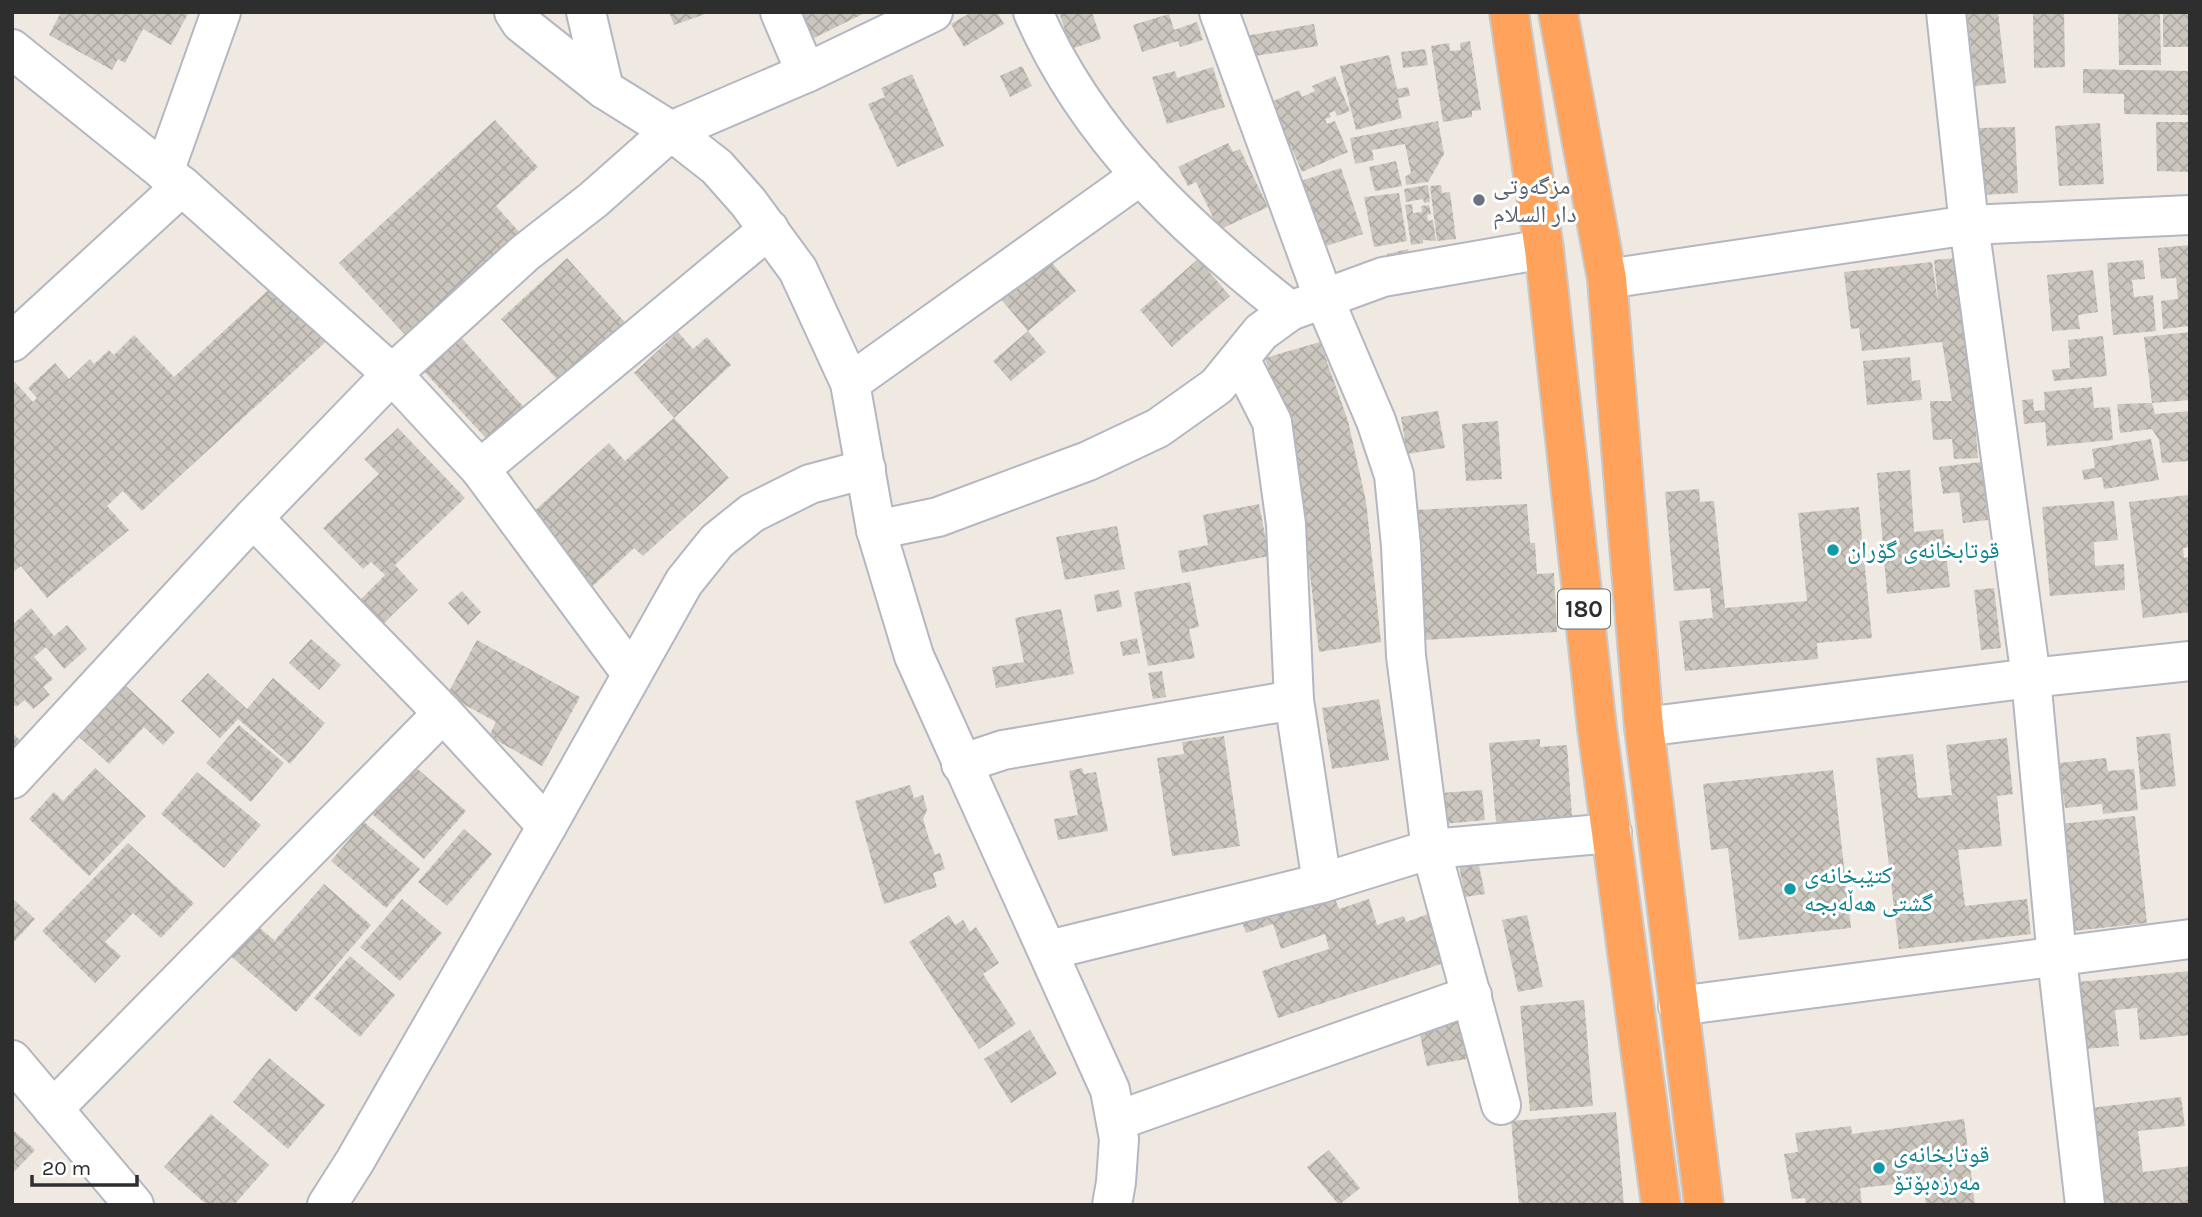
<svg xmlns="http://www.w3.org/2000/svg" width="2202" height="1217" viewBox="0 0 2202 1217" font-family="Karla,'Noto Naskh Arabic',sans-serif">
	<defs>
		<pattern id="building-cross-hatch" width="8" height="8" patternUnits="userSpaceOnUse" patternTransform="scale(1.75)"><rect width="8" height="8" fill="#cbc7bf"/><path d="M0 0l8 8M0 8l8-8" fill="none" stroke="#afaba4"/></pattern>
	</defs>
	<rect width="100%" height="100%" fill="#efe9e1"/>
	<g fill="url(#building-cross-hatch)">
		<path d="M61 12H189L171 45 143 29 125 63 118 59 112 70 49 35Z"/>
		<path d="M669 12H708V13L674 25Z"/>
		<path d="M799 12H867L812 39Z"/>
		<path d="M972 12H997L1004 24 964 47 951 24Z"/>
		<path d="M1059 12H1092L1101 39 1071 49Z"/>
		<path d="M1967 12H1998L2006 83 1975 86Z"/>
		<path d="M2033 12H2064L2065 67 2034 68Z"/>
		<path d="M2118 12H2160L2161 65H2119Z"/>
		<rect x="2163" y="12" width="27" height="35"/>
		<path d="M1169 14 1174 30 1197 22 1203 40 1180 47 1178 41 1142 52 1133 25Z"/>
		<path d="M1314 24 1318 46 1249 57 1245 36Z"/>
		<path d="M1470 41 1481 110 1472 111V117L1443 122 1431 46 1449 43 1450 51 1461 50 1460 43Z"/>
		<path d="M1425 49 1428 65 1403 68 1401 52Z"/>
		<path d="M1389 55 1397 89 1408 87 1410 96 1398 98 1402 118 1356 130 1340 66Z"/>
		<path d="M1022 66 1032 86 1010 97 1000 76Z"/>
		<path d="M1213 67 1225 107 1167 124 1152 77 1175 71 1177 78Z"/>
		<path d="M2083 69 2188 71V115L2124 114V94L2083 93Z"/>
		<path d="M912 74 944 146 897 167 868 104 885 97 881 88Z"/>
		<path d="M1335 76 1350 111 1337 116 1335 111 1329 113 1331 117 1325 119 1327 124 1335 121 1348 152 1302 172 1271 102 1299 90 1302 97 1315 91 1312 86Z"/>
		<path d="M495 120 538 167 496 206 521 234 408 338 339 263Z"/>
		<path d="M1438 121 1444 154 1428 182 1406 185 1405 177 1411 173 1405 144 1372 150 1374 160 1355 164 1350 138Z"/>
		<path d="M2156 122H2190V172L2157 171Z"/>
		<path d="M2100 123 2104 184 2059 186 2055 126Z"/>
		<path d="M2015 127 2018 193 1982 195 1979 128Z"/>
		<path d="M1228 143 1233 152 1240 149 1268 207 1219 230 1196 182 1188 186 1178 167Z"/>
		<path d="M1396 161 1402 186 1375 191 1369 167Z"/>
		<path d="M1341 168 1363 234 1323 247 1301 181Z"/>
		<path d="M1428 185 1430 202 1424 203 1423 199 1406 202 1404 189Z"/>
		<path d="M1441 185 1442 193 1450 192 1456 239 1437 241 1430 186Z"/>
		<path d="M1399 193 1407 241 1374 247 1364 197Z"/>
		<path d="M1412 204 1413 213 1422 212 1421 206 1429 205 1431 214 1427 215 1428 221 1433 220 1436 241 1423 240V243L1411 245 1405 205Z"/>
		<path d="M2190 245V326L2163 329 2161 301 2178 299 2176 278 2161 279 2158 248Z"/>
		<path d="M1408 249 1412 264 1390 268 1387 254Z"/>
		<path d="M1047 257 1076 291 1028 331 1000 298Z"/>
		<path d="M567 258 631 329 565 388 501 319Z"/>
		<path d="M1957 258 1965 346 1973 398 1978 458 1954 459 1952 439 1933 440 1930 401H1952L1942 342 1862 351 1859 328 1851 329 1844 272 1932 262 1939 308 1934 260Z"/>
		<path d="M1198 259 1230 296 1172 347 1140 310Z"/>
		<path d="M2143 260 2145 279 2132 280 2134 297 2153 295 2156 331 2113 335 2107 263Z"/>
		<path d="M2093 270 2098 312 2078 315 2080 329 2052 331 2047 275Z"/>
		<path d="M278 281 331 337 142 511 123 491 107 506 129 530 47 598 21 566 12 573V384L15 382 33 402 37 398 28 388 55 363 69 379 90 359 94 364 109 350 114 355 134 335 174 377Z"/>
		<path d="M1028 331 1046 352 1011 381 993 361Z"/>
		<path d="M678 332 693 349 707 337 731 365 674 418 634 373Z"/>
		<path d="M2190 332V400L2152 403 2144 337Z"/>
		<path d="M458 334 531 415 495 448 421 368Z"/>
		<path d="M2103 336 2107 376 2054 381 2052 370 2070 368 2068 340Z"/>
		<path d="M1320 342 1348 421 1366 501 1381 642 1319 652 1303 514 1288 433 1265 358Z"/>
		<path d="M1910 357 1912 381 1920 380 1922 400 1867 405 1863 361Z"/>
		<path d="M2092 387 2094 408 2110 407 2113 440 2047 446 2045 422 2024 424 2022 400 2033 399 2034 411 2045 410 2044 392Z"/>
		<path d="M2152 403 2155 414 2190 411V461L2162 463 2159 440 2152 429 2120 433 2117 404Z"/>
		<path d="M1438 411 1445 448 1407 454 1401 417Z"/>
		<path d="M674 418 729 478 643 556 634 548 593 586 529 516 609 443 625 461Z"/>
		<path d="M1498 421 1502 479 1466 481 1462 424Z"/>
		<path d="M398 428 465 498 395 565 418 590 384 623 361 599 385 575 371 562 363 569 323 528 379 474 364 459Z"/>
		<path d="M2151 439 2159 480 2104 489 2102 477 2084 480 2082 470 2095 468 2092 449Z"/>
		<path d="M1981 462 1988 520 1963 523 1959 492 1943 494 1939 467Z"/>
		<path d="M1910 470 1914 532 1943 529 1950 587 1887 594 1877 473Z"/>
		<path d="M1699 489 1700 502 1714 501 1725 608 1807 601 1798 513 1859 507 1872 638 1817 643 1818 659 1685 671 1679 621 1713 618 1710 588 1674 591 1665 492Z"/>
		<path d="M2188 495 2190 547 2183 548 2184 558 2190 557V612L2143 618 2129 502Z"/>
		<path d="M2114 501 2118 540 2094 542 2095 566 2124 564 2125 590 2050 596 2042 507Z"/>
		<path d="M1259 504 1269 556 1182 573 1178 551 1208 545 1203 515Z"/>
		<path d="M1527 504 1530 543H1535L1537 574 1554 573 1557 632 1424 640 1416 510Z"/>
		<path d="M1117 526 1125 569 1065 580 1056 537Z"/>
		<path d="M1190 582 1199 627 1189 629 1195 658 1148 666 1134 592Z"/>
		<path d="M1994 588 2001 648 1981 650 1974 590Z"/>
		<path d="M1119 590 1122 607 1097 612 1094 595Z"/>
		<path d="M462 591 481 612 468 625 448 603Z"/>
		<path d="M31 608 54 636 67 625 87 649 64 669 46 647 34 657 53 679 43 687 50 695 33 709 25 700 16 707 12 703V625Z"/>
		<path d="M1061 609 1074 674 996 688 992 667 1024 662 1015 618Z"/>
		<path d="M1137 638 1140 653 1123 656 1120 642Z"/>
		<path d="M311 639 341 665 319 690 289 663Z"/>
		<path d="M477 640 580 697 542 766 489 736 496 722 447 695Z"/>
		<path d="M1162 671 1166 697 1153 699 1148 673Z"/>
		<path d="M208 673 247 709 273 678 325 723 290 764 238 719 220 738 181 701Z"/>
		<path d="M126 686 175 732 163 745 144 727 109 764 79 737Z"/>
		<path d="M1379 699 1389 760 1332 769 1322 708Z"/>
		<path d="M239 725 284 763 251 802 206 763Z"/>
		<path d="M12 732 25 746 12 757Z"/>
		<path d="M2170 733 2176 786 2141 790 2136 737Z"/>
		<path d="M1224 736 1240 846 1172 856 1157 758 1184 754 1182 742Z"/>
		<path d="M2007 738 2013 794 1997 796 2002 846 1958 850 1965 906 2027 899 2031 934 1899 949 1876 758 1913 754 1918 798 1952 795 1946 745Z"/>
		<path d="M1540 739V747L1567 745 1572 816 1496 822 1489 743Z"/>
		<path d="M2106 758 2108 771 2134 769 2138 810 2103 814 2102 804 2065 808 2059 763Z"/>
		<path d="M413 765 466 811 424 859 372 814Z"/>
		<path d="M95 768 146 816 89 876 29 819 54 792 63 801Z"/>
		<path d="M1082 768 1084 774 1096 772 1108 831 1058 840 1054 819 1078 815 1069 771Z"/>
		<path d="M1833 770 1851 928 1739 940 1728 848 1711 850 1703 784Z"/>
		<path d="M197 772 261 825 224 868 161 814Z"/>
		<path d="M910 785 914 798 923 795 927 810 923 819 929 839 935 855 940 853 945 869 933 873 937 887 884 904 855 801Z"/>
		<path d="M1482 790 1485 820 1443 824 1441 793Z"/>
		<path d="M2135 816 2147 923 2073 931 2061 824Z"/>
		<path d="M364 822 420 869 386 908 331 861Z"/>
		<path d="M464 829 492 854 447 906 418 882Z"/>
		<path d="M128 843 194 903 161 938 133 913 105 942 121 956 95 983 42 931Z"/>
		<path d="M1477 856 1485 894 1465 897 1458 860Z"/>
		<path d="M324 884 371 925 296 1012 227 953 254 923 293 956 275 940Z"/>
		<path d="M1331 889 1339 909 1369 899 1377 925 1404 916 1406 922 1434 912 1450 961 1278 1018 1262 971 1329 949 1325 934 1281 949 1273 924 1246 933 1239 914Z"/>
		<path d="M12 898 35 919 12 944Z"/>
		<path d="M402 899 442 933 400 981 360 947Z"/>
		<path d="M949 915 955 925 963 920 970 932 976 927 999 963 983 974 1016 1024 979 1049 909 942Z"/>
		<path d="M1527 915 1543 987 1518 992 1502 920Z"/>
		<path d="M350 956 395 995 360 1037 314 998Z"/>
		<path d="M2190 971V1035L2140 1040 2137 1008 2115 1010 2119 1046 2085 1049 2078 982Z"/>
		<path d="M1584 1000 1593 1106 1530 1111 1520 1006Z"/>
		<path d="M1462 1009 1472 1058 1427 1066 1416 1018Z"/>
		<path d="M1030 1030 1057 1074 1011 1103 984 1059Z"/>
		<path d="M269 1058 325 1105 288 1149 233 1102Z"/>
		<path d="M2181 1097 2185 1126 2138 1131 2143 1172 2190 1166V1205H2102L2090 1108Z"/>
		<path d="M1616 1112 1624 1205H1519L1511 1121Z"/>
		<path d="M211 1114 269 1165 234 1205H207L164 1167Z"/>
		<path d="M1964 1119 1975 1205H1926L1923 1181 1860 1188 1862 1205H1806L1805 1198 1792 1199 1784 1154 1798 1152 1795 1133 1851 1126 1852 1134Z"/>
		<path d="M12 1129 35 1150 12 1174Z"/>
		<path d="M1329 1150 1360 1188 1339 1205 1307 1167Z"/>
	</g>
	<g fill="none" stroke-linecap="round" stroke-linejoin="round">
		<defs>
			<g id="minor">
				<path d="M514 12 521 23 604 89 671 131 717 167 748 202 798 270 850 383 876 530 914 656 1110 1090 1119 1139 1116 1182 1112 1205"/>
				<path d="M586 12 604 89"/>
				<path d="M780 12 806 73"/>
				<path d="M1033 12C1088 138 1184 227 1290 311"/>
				<path d="M1219 12 1324 299 1376 421 1394 475 1401 546 1406 656 1431 849 1501 1105"/>
				<path d="M1946 12 1969 225 2031 678 2057 958 2085 1205"/>
				<path d="M12 49 182 186 392 374 480 469 631 673"/>
				<path d="M164 172 221 12"/>
				<path d="M1607 279 1969 225 2190 215"/>
				<path d="M12 342 182 186"/>
				<path d="M1240 359 1272 422 1286 524 1294 700 1322 883"/>
				<path d="M850 383 1141 175"/>
				<path d="M480 469 769 229"/>
				<path d="M253 518 443 713 547 826"/>
				<path d="M876 530 938 517 1088 461 1158 428 1217 386 1261 332 1290 311 1383 277 1544 249"/>
				<path d="M1644 727 2031 678 2190 661"/>
				<path d="M961 764 1003 750 1294 700"/>
				<path d="M12 779 253 518 392 374 525 253 593 200 671 131 806 73 933 12"/>
				<path d="M1049 950 1322 883 1431 849 1612 833"/>
				<path d="M1678 1006 2190 939"/>
				<path d="M12 1060 134 1205"/>
				<path d="M53 1109 443 713"/>
				<path d="M1116 1121 1472 995"/>
				<path d="M327 1205 355 1161 547 826 684 582 717 541 752 513 810 484 866 469"/>
			</g>
			<g id="highway">
				<path d="M1509 12 1544 249 1597 728 1661 1205"/>
				<path d="M1558 12 1607 279 1644 727 1704 1205"/>
			</g>
		</defs>
		<use href="#minor" stroke="#b4b7c1" stroke-width="42"/>
		<use href="#highway" stroke="#c9c9c9" stroke-width="42"/>
		<use href="#minor" stroke="#fff" stroke-width="38"/>
		<use href="#highway" stroke="#ffa35c" stroke-width="38"/>
	</g>
	<circle fill="#6b7280" stroke="#fff" stroke-width="2.5" cx="1479" cy="200" r="7"/>
	<g fill="#0f9aa8" stroke="#fff" stroke-width="2.5">
		<circle cx="1833" cy="550" r="7"/>
		<circle cx="1790" cy="889" r="7"/>
		<circle cx="1879" cy="1168" r="7"/>
	</g>
	<g text-anchor="middle" stroke-width="6" stroke-linejoin="round" paint-order="stroke">
		<rect fill="#fff" stroke="#6d6d6d" stroke-width="2" x="1558" y="589.5" width="52" height="39" rx="5"/>
		<g font-size="23" font-weight="bold" fill="#2e2e2e">
			<text x="1584" y="617">180</text>
		</g>
		<g font-size="24" fill="#5b616d" stroke="#fff" text-anchor="start">
			<text x="1493" y="194">مزگەوتی<tspan x="1493" dy="28">دار السلام</tspan></text>
		</g>
		<g font-size="24" fill="#0d838f" stroke="#fff" text-anchor="start">
			<text x="1847" y="558">قوتابخانەی گۆران</text>
			<text x="1804" y="883">کتێبخانەی<tspan x="1804" dy="28">گشتی هەڵەبجە</tspan></text>
			<text x="1893" y="1162">قوتابخانەی<tspan x="1893" dy="28">مەرزەبۆتۆ</tspan></text>
		</g>
	</g>
	<rect width="2202" height="1217" fill="none" stroke="#2e2e2e" stroke-width="28"/>
	<path d="M32 1175v10h105v-10" fill="none" stroke="#2e2e2e" stroke-width="3.5"/>
	<text x="42" y="1175" font-size="21" fill="#2e2e2e" stroke="#ffffff" stroke-width="5" paint-order="stroke">20 m</text>
</svg>
